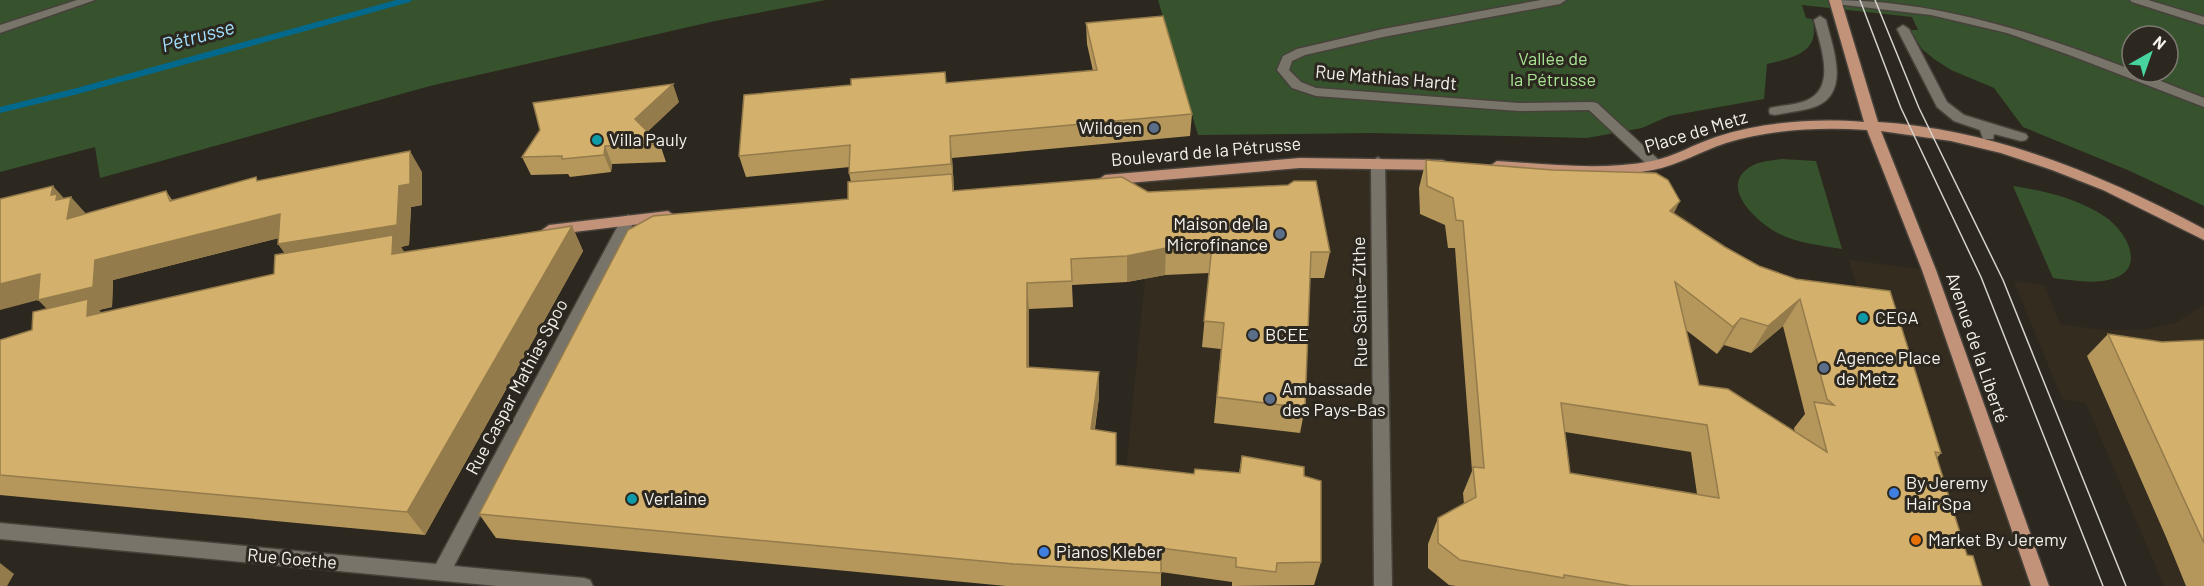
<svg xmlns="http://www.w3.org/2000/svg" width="2204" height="586" viewBox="0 0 2204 586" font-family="Barlow,sans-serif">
	<rect width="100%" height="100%" fill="#2c271f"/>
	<g fill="#342d1f">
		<path d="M1300 163 1637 169 1700 230 1733 254 1773 274 1859 294 1849 260 1929 270 2040 586H1159L1124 491 1146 269 1134 178Z"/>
		<path d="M2014 281 2044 285 2060 324 2103 330H2143L2175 323 2204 305V586H2164L2086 403 2062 399Z"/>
	</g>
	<g fill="#37532d" fill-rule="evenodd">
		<path d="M0 0H826L715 21 430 86 100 178 95 147 0 172Z"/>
		<path d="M1158 0H2204V206L2130 171 2023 127 1994 88 1951 70 1934 59 1922 49 1910 30H1918L1912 17 1802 5 1806 18 1812 19C1822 52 1793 58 1767 64L1764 99 1669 116 1642 128 1587 138 1373 133 1198 135ZM2132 36H2168V72H2132Z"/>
		<path d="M1782 159 1816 161 1842 249C1819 245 1795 243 1774 231 1757 221 1721 189 1747 169 1757 161 1770 161 1782 159Z"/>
		<path d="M2013 186C2045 191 2076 198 2104 216 2127 231 2149 271 2108 280 2090 284 2071 280 2053 278Z"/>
	</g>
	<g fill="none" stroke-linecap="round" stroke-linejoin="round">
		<path fill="#03698c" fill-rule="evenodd" d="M396 0H412L410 2 78 94 0 113V107L73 89Z"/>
		<defs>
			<g id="minor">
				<path d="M77 0H95L0 33V25Z"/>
				<path d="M1541 0H1566L1560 4 1383 37 1305 55 1292 61 1289 70 1301 82 1316 88 1519 103 1592 102 1597 103 1661 162 1663 165 1661 168H1651L1589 110 1519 111 1316 96 1292 88 1277 70 1283 56 1297 49 1383 29Z"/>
				<path d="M1830 0C1963 0 2084 51 2204 98V107L2072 56 2007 33 1931 15 1836 4Z"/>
				<path d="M2130 0H2148L2204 17V25L2132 2Z"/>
				<path d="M1820 16 1826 20C1832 46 1851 91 1817 106 1804 111 1789 112 1775 115L1770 114 1769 111 1770 108C1783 105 1800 105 1811 98 1836 83 1819 42 1814 20Z"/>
				<path d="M1903 25 1909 29 1947 102 1964 115 2026 134 2028 137 2026 140 2021 141 1994 134 1993 139H1983L1980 130 1954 121 1937 107 1897 29Z"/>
				<path d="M1378 157 1385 162 1392 586H1374L1371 162Z"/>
				<path d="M628 215 635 220 454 566 584 578 590 580 593 586H497L0 539V523L436 564 621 220Z"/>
			</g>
			<g id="major">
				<path d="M1829 0H1841L1878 122C1993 129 2103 175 2204 229V240L2103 190 2052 170 2001 153 1951 141 1881 131 1936 270 2049 586H2031L1922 270 1867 130C1821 127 1771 129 1726 143 1701 151 1679 165 1653 170 1602 180 1549 173 1497 171L1490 166 1497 161C1548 164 1601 171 1652 161 1674 157 1694 144 1716 137 1763 122 1815 118 1864 122Z"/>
				<path d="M1300 158 1443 160 1450 165 1443 170 1300 168 1105 185 1098 180 1105 175Z"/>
				<path d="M668 211 675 216 673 220 549 235 542 230 549 225Z"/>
			</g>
		</defs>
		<use href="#minor" stroke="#46423b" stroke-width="3"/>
		<use href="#major" stroke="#46423b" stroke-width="3"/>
		<use href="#minor" fill="#79746a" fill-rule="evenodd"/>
		<use href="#major" fill="#c29279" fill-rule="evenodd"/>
		<g stroke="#d5d2cd" stroke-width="1.5">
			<path d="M1860 0 1901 108 1981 277 2103 586"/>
			<path d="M1875 0 1919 108 2003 280 2126 586"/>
		</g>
	</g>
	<g fill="#b5975c" fill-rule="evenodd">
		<path d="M1086 23 1192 114 1190 136 952 158 954 191 1148 192 1330 252 1324 278H1310L1305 408 1300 433 1214 423 1221 349 1202 347 1209 273 1165 275 1127 282 1072 285 1073 307 1029 309V367L1099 397 1095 429 1116 465 1194 474 1239 473 1242 456 1304 476 1321 562 1314 585 1232 586V582L1161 572V586H1006L496 538 479 514 848 199 851 182 849 173 850 167 746 177 739 156 851 85 947 83 1093 71 1087 44Z"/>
		<path d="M679 102 648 131 660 144 666 162 612 164 611 172 570 177 568 174 531 175 522 157Z"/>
		<path d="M1426 160 1674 213 1725 247 1759 266 1796 279 1941 453 1937 458 1967 555 1982 586H1456L1449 585 1428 568V544L1438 518 1464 504 1463 493 1472 471 1455 248H1448L1445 225 1420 214 1419 188ZM1783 326 1805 414 1794 428 1795 432 1699 385 1686 330 1717 354 1724 345 1751 353ZM1565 432 1691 452 1697 494 1570 473Z"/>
		<path d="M422 172V205L411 207 409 245 401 247 404 252 572 226 583 251 425 535 0 495V340L32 330 47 309 64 198 86 214 166 191 172 200 259 181ZM279 238 278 244 285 253 274 274 101 313 99 310 112 307 113 280Z"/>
		<path d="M2108 334 2162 342 2204 340V586H2186L2166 537 2087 356Z"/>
	</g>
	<g fill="#947b4b">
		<path d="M673 84 679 102 642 137 635 119Z"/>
		<path d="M950 136 952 158 954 186 951 164Z"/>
		<path d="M605 146 612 164 611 172 604 155Z"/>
		<path d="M410 151 422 172V205L411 207 409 245 401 247 409 260 293 265 278 244 399 186Z"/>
		<path d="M53 186 70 205 71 197 89 217 67 219 51 195Z"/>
		<path d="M1680 201 1666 229 1670 211Z"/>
		<path d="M280 214 294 234 113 280 112 307 99 310 111 323 58 320 38 300 0 310V284Z"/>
		<path d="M572 226 583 251 425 535 407 512Z"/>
		<path d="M1166 248 1165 275 1127 282V256Z"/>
		<path d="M1027 283 1029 309V392L1027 367Z"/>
		<path d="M1800 299 1783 326 1751 353 1768 326Z"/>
		<path d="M1741 318 1724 345 1717 354 1733 327Z"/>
		<path d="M1099 372V397L1091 454V429Z"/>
		<path d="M0 563 14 574 7 586H0Z"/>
	</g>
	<g fill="#d3b06b" stroke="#947b4b" stroke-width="1.5" fill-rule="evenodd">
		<path d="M1163 16 1192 114 950 136 951 164 849 173 850 145 739 156 744 95 851 85V79L945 72 946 83 1097 70 1086 23Z"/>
		<path d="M673 84 635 119 660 144 605 146 604 155 562 159V156L522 157 540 130 533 103Z"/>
		<path d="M410 151V184L399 186 397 225 278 244 280 214 95 260 93 287 38 300 40 274 0 284V199L53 186 51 195 57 194 56 200 71 197 67 219 166 191 170 201 256 177 257 181Z"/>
		<path d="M1426 160 1553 170 1656 173 1668 180 1680 201 1670 211 1725 247 1759 266 1796 279 1890 291 1941 453 1935 452 1967 555 1973 556 1982 586H1631L1564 575V578L1460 560 1438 543V518L1476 497 1473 467 1484 468 1463 221 1456 220 1453 198 1427 186ZM1675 282 1733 327 1741 318 1768 326 1800 299 1827 399 1834 405 1814 402 1827 452 1728 389 1699 385ZM1561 403 1707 425 1719 498 1570 473Z"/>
		<path d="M952 174 953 191 1122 177 1148 192 1288 185 1294 181H1316L1330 252H1311L1305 408 1217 397 1224 323 1204 321 1212 246 1166 248 1127 256 1071 259 1072 281 1027 283V367L1099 372 1091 429 1116 433V465L1194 474 1195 469 1240 473 1242 456 1304 467V476L1321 481V562L1277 563 1276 572 1236 567V558L1161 548V573L1014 564 479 514 628 230 653 216 848 199V182Z"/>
		<path d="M572 226 407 512 0 475V340L32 330 33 312 88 299 87 316 274 274 275 255 393 235 392 254Z"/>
		<path d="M2108 334 2162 342 2204 340V543Z"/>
	</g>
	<g fill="#5c6f8a" stroke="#2c271f" stroke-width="2">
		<circle cx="1154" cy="128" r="6"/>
		<circle cx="1280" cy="234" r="6"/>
		<circle cx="1253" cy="335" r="6"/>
		<circle cx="1824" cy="368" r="6"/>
		<circle cx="1270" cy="399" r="6"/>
	</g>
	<g fill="#0f9aa8" stroke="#2c271f" stroke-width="2">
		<circle cx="597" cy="140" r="6"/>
		<circle cx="1863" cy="318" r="6"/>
		<circle cx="632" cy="499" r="6"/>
	</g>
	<g fill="#3f7fe0" stroke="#2c271f" stroke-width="2">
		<circle cx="1894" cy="493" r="6"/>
		<circle cx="1044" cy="552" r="6"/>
	</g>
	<circle fill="#e8710a" stroke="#2c271f" stroke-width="2" cx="1916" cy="540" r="6"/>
	<g text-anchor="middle" stroke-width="6" stroke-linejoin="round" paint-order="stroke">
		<g font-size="18" fill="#a8e694" stroke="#2c271f">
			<text x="1553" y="65">Vallée de<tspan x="1553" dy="21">la Pétrusse</tspan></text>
		</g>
		<g font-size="18" fill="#f6f3ee" stroke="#2c271f">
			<text transform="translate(1386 78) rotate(5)" y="6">Rue Mathias Hardt</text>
			<text transform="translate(1696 132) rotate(-17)" y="6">Place de Metz</text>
			<text transform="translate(1206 152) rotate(-5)" y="6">Boulevard de la Pétrusse</text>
			<text transform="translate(1360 302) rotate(-91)" y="6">Rue Sainte-Zithe</text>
			<text transform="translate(1977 348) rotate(71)" y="6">Avenue de la Liberté</text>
			<text transform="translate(517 387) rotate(-62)" y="6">Rue Caspar Mathias Spoo</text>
			<text transform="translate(292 559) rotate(5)" y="6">Rue Goethe</text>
		</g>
		<g font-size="18" fill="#f6f3ee" stroke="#2c271f" text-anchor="start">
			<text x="1142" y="134" text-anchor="end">Wildgen</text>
			<text x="609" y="146">Villa Pauly</text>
			<text x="1268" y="230" text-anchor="end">Maison de la<tspan x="1268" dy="21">Microfinance</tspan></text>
			<text x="1875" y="324">CEGA</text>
			<text x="1265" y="341">BCEE</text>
			<text x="1836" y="364">Agence Place<tspan x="1836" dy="21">de Metz</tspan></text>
			<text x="1282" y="395">Ambassade<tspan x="1282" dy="21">des Pays-Bas</tspan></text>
			<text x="1906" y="489">By Jeremy<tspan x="1906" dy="21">Hair Spa</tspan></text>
			<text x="644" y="505">Verlaine</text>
			<text x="1928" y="546">Market By Jeremy</text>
			<text x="1056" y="558">Pianos Kleber</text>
		</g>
		<g font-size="20" font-style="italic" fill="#a1e0fe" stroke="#2c271f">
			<text transform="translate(198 36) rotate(-15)" y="7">Pétrusse</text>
		</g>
	</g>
	<g transform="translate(2150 54) rotate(40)"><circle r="28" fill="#2c271f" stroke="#7d7972" stroke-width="1.5"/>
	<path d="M0-4.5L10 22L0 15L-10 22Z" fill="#47d49e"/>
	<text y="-9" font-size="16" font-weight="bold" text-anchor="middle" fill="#f6f3ee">N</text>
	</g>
</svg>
